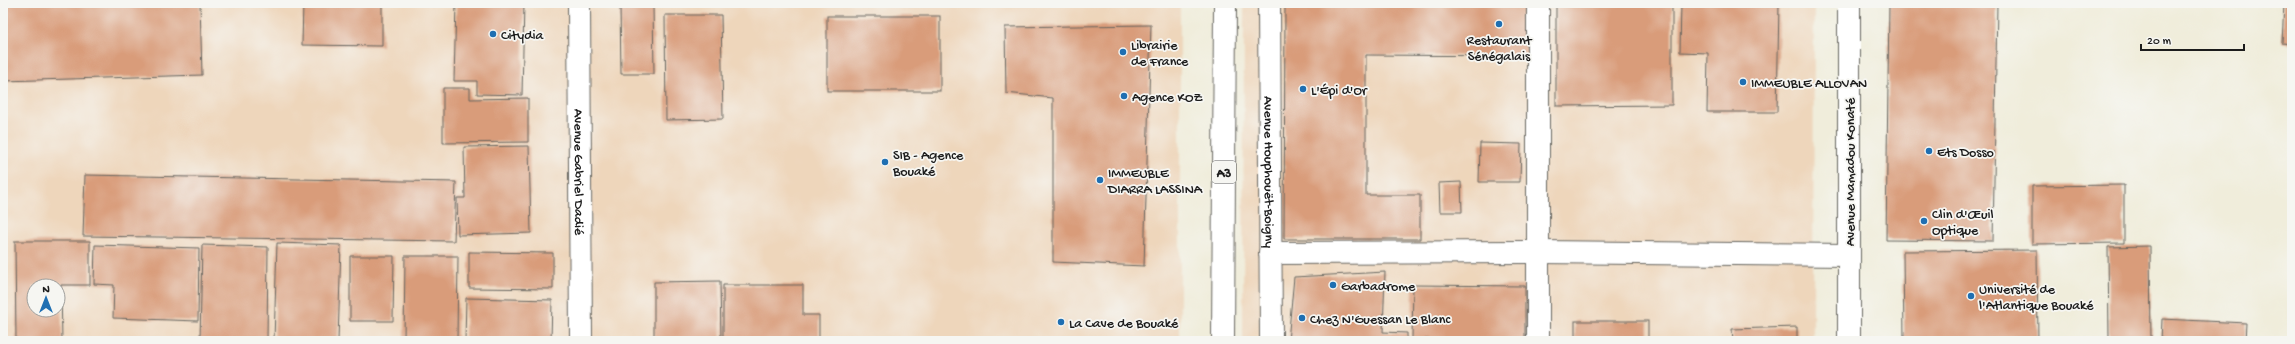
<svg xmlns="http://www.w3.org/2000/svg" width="2295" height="344" viewBox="0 0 2295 344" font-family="'Gochi Hand',sans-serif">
	<rect width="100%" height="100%" fill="#f6f6f2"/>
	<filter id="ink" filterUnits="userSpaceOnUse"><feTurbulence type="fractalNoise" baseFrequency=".025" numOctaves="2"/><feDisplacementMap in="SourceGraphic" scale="8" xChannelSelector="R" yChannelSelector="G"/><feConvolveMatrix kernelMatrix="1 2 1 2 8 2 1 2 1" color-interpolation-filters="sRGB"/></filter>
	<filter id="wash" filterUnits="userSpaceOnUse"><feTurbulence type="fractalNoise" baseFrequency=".012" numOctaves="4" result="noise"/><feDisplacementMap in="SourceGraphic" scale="16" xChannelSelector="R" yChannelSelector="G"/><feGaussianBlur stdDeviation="0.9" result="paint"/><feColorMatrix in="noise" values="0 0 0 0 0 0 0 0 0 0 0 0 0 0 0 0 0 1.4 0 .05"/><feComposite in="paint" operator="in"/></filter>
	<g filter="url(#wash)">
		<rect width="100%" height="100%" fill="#f0eddb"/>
		<g fill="#eed6bb" fill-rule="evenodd">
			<path d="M3 3H1180V341H3ZM34 286H58V310H34Z"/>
			<path d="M1244 3H1814L1813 341H1243Z"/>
		</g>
		<g id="blocks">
			<g fill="#d99c7a" fill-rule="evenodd">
				<path d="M3 3H200L202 75 3 81Z"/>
				<path d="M303 3H382V46L302 45Z"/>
				<path d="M456 3H524L522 95 477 94V81H454Z"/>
				<path d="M1285 3H1528V56L1366 55V195H1420V239H1284Z"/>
				<path d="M1556 3H1672V105L1556 106Z"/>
				<path d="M1681 3H1779L1777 112H1707L1708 53 1680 52Z"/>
				<path d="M1889 3H1997L1993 241 1886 240Z"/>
				<path d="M2284 3H2292V44L2282 43Z"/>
				<path d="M653 5 654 74H621L620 6Z"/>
				<path d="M665 15H721L723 119 666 120Z"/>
				<rect x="827" y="16" width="113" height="75"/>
				<path d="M1151 25 1144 266 1053 262V98L1006 93 1005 27Z"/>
				<path d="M443 88H470V99L528 98V142L443 143Z"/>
				<path d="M1480 143 1521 144 1520 182H1479Z"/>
				<path d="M529 146 531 233 458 235 457 198H465L464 147Z"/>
				<path d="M85 175 456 182 454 241 83 236Z"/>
				<path d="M1461 182 1462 212H1440L1439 183Z"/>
				<path d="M2124 185V243L2032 244V186Z"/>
				<path d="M15 241H90V285H61L62 341H16ZM34 286H58V310H34Z"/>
				<path d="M277 243 341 245 338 341H274Z"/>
				<path d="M95 245 199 248 198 321 113 318 114 285 94 284Z"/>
				<path d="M202 245 268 247 267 341H200Z"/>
				<path d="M2150 246 2151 341H2109L2108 247Z"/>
				<path d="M2037 250 2038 341H1904L1903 251Z"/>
				<path d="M469 252 553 253V289L469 288Z"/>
				<path d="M350 256H394L393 321H350Z"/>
				<path d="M405 256H458L457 341H404Z"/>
				<path d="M1385 272 1383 332 1407 333V341H1288L1294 277Z"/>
				<path d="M720 281 721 341H654V282Z"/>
				<path d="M723 285H803V315H819V341H723Z"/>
				<path d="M1413 285 1525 286V340L1412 339Z"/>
				<path d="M466 298 552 300 551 341H465Z"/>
				<path d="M2162 319 2246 323 2245 341H2161Z"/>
				<rect x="1575" y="321" width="73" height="20"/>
				<path d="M1797 327V341H1733L1732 329Z"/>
			</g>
		</g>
	</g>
	<g filter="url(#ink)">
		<use href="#blocks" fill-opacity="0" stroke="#66655f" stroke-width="1"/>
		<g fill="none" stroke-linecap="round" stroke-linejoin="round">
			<defs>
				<g id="minor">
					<path id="s1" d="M579 3 581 341"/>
					<path d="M1270 253 1539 252 1848 255"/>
					<path d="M1538 341V3"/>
					<path d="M1849 341V3"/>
				</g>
				<g id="trunk">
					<path id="s2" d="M1269 3 1271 341"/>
					<path d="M1223 341 1225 3"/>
				</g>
			</defs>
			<use href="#minor" stroke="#66655f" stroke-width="24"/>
			<use href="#trunk" stroke="#66655f" stroke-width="24"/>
			<use href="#minor" stroke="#fff" stroke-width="22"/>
			<use href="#trunk" stroke="#fff" stroke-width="22"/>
		</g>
	</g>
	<g fill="#1f6fb2" stroke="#f6f6f2" stroke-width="1.5">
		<circle cx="1499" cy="24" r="4"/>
		<circle cx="493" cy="34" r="4"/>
		<circle cx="1123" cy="52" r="4"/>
		<circle cx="1743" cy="82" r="4"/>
		<circle cx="1303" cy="89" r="4"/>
		<circle cx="1124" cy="96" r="4"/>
		<circle cx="1929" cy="151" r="4"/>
		<circle cx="885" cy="162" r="4"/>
		<circle cx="1100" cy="180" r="4"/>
		<circle cx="1924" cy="221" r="4"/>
		<circle cx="1333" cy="285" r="4"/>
		<circle cx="1971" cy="296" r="4"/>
		<circle cx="1302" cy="318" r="4"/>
		<circle cx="1061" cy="322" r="4"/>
	</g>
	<g text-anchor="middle" stroke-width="3.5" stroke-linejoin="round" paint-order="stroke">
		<rect fill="#f6f6f2" stroke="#5d5d5c" stroke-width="1" x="1212" y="161" width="24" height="22" rx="3"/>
		<g font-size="13" font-weight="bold" fill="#1c1c1c">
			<text x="1224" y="177">A3</text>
		</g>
		<g font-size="14" fill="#1c1c1c" stroke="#f6f6f2" text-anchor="start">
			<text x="501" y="39">Citydia</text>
			<text x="1499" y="44" text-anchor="middle">Restaurant<tspan x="1499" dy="16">Sénégalais</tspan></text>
			<text x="1131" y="49">Librairie<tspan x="1131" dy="16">de France</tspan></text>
			<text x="1751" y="87">IMMEUBLE ALLOVAN</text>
			<text x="1311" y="94">L'Épi d'Or</text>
			<text x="1132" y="101">Agence KOZ</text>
			<text x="1937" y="156">Ets Dosso</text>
			<text x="893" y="159">SIB - Agence<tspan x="893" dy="16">Bouaké</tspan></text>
			<text x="1108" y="177">IMMEUBLE<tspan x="1108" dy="16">DIARRA LASSINA</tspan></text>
			<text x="1932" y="218">Clin d'Œuil<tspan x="1932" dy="16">Optique</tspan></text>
			<text x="1341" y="290">Garbadrome</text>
			<text x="1979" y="293">Université de<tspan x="1979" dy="16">l'Atlantique Bouaké</tspan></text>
			<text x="1310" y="323">Chez N'Guessan Le Blanc</text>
			<text x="1069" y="327">La Cave de Bouaké</text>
		</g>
		<g font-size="14" fill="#1c1c1c" stroke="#f6f6f2">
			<text dy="5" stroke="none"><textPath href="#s1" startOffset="169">Avenue Gabriel Dadié</textPath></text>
			<text dy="5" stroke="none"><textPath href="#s2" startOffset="169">Avenue Houphouët-Boigny</textPath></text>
			<text transform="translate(1849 172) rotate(-90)" y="5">Avenue Mamadou Konaté</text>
		</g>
	</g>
	<rect width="2295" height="344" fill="none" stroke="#f6f6f2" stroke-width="16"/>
	<g transform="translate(46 298)"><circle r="19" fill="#f6f6f2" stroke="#9f9f9c"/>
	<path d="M0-3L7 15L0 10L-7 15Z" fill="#1f6fb2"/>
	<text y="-6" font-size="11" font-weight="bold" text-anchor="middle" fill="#1c1c1c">N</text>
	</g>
	<path d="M2141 44v6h103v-6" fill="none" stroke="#1c1c1c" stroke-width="2"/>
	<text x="2147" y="44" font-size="12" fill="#1c1c1c" stroke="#f6f6f2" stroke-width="3" paint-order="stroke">20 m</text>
</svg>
